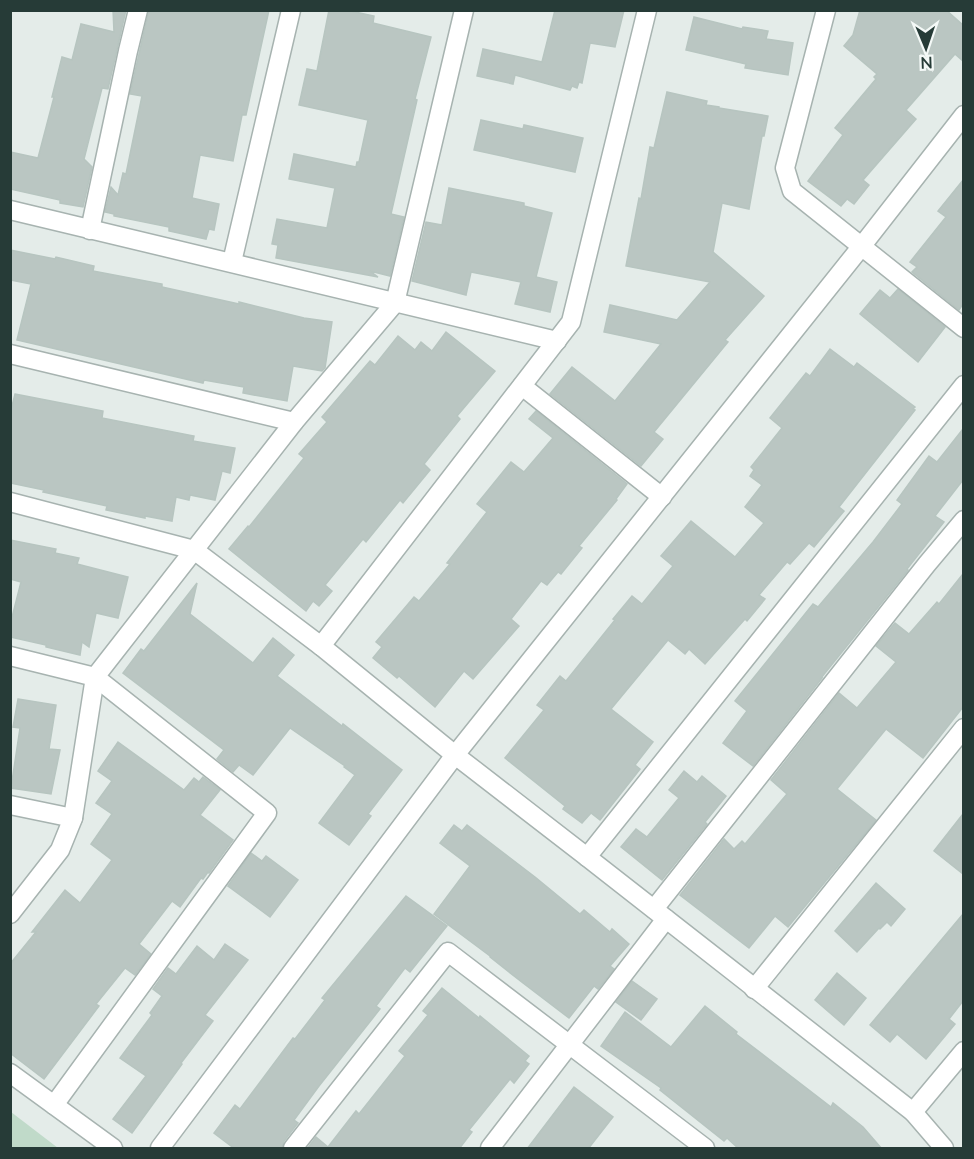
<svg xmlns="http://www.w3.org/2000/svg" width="974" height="1159" viewBox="0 0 974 1159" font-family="Lato,sans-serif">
	<rect width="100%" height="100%" fill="#e4ece9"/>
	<path fill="#c0dac9" d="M11 1112 58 1148H11Z"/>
	<g fill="#bac6c2" stroke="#b7c5c0" stroke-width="1.5">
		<path d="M113 10H126L108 89 102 88 84 159 92 167 83 207 60 203V200L10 189V152L38 158 54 97H52L62 57 72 60 81 24 114 32Z"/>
		<path d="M149 10H269L246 115H242L233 161 200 155 192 198 219 204 214 230 209 229 206 239 169 231V227L114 216V214L105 212 111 187 118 195 123 173 126 174 142 96 130 94Z"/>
		<path d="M329 10H346L374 16 373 23 431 37 415 99 417 100 391 214 404 217 390 276 370 271 378 277 276 258 278 245 272 244 277 219 327 228 335 188 289 179 294 154 356 167 357 162H359L368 120 299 105 307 69 317 71Z"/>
		<path d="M555 10H624L615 47 590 43 582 83 579 82 577 88 572 86 570 90 515 75 513 84 477 76 483 49 542 62Z"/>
		<path d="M860 10H946L963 25V61L955 54 906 110 916 119 863 180 869 185 854 204 847 199 841 206 808 181 843 135 835 128 876 79 874 77 877 74 844 46 853 35Z"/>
		<path d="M694 17 742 29 743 27 768 31 766 39 793 43 788 75 745 68 746 64 686 50Z"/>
		<path d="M667 92 707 101 706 105 719 107V108L768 116 764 136H762L749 209 722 203 713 252 764 296 725 340 728 342 654 432 663 439 641 466 550 394 572 367 615 401 661 344 604 332 610 305 677 320 710 282 626 266 639 198 641 199 650 147 654 148Z"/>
		<path d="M481 120 523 129 524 125 583 138 575 172 474 150Z"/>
		<path d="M963 180V304L959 310 912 272 917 267 910 262 946 217 938 211Z"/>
		<path d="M449 188 524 203V206L552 213 536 277 557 282 550 312 515 304 521 282 471 272 466 295 412 281 426 222 442 225Z"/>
		<path d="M10 250 55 259 56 257 94 266 93 271 162 284V287L239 304V302L304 318 332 322 325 368 322 371 293 366 287 401 243 393 244 387 204 380 203 383 17 340 31 284 10 280Z"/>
		<path d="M898 289 945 327 918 362 860 314 880 290 890 298Z"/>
		<path d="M446 332 495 371 457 416 460 419 424 464 430 470 403 503 400 500 366 542 363 539 325 585 332 591 319 606 313 601 306 611 229 549 248 526 249 527 304 458 299 454 327 422 322 417 370 361 375 365 398 336 415 350 421 342 432 351Z"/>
		<path d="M830 349 854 367 857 363 915 407 913 409 915 410 839 507 844 511 814 547 809 543 790 564 787 562 759 595 765 599 747 621 745 619 705 664 689 649 685 654 668 640 611 709 653 742 635 765 640 769 600 820 591 813 582 823 563 809 565 806 505 758 544 710 537 705 560 676 566 681 615 620 613 619 632 596 642 604 673 566 661 556 691 521 735 557 764 523 745 507 762 485 750 476 754 470 751 467 782 428 770 418 806 373 810 376Z"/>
		<path d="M15 394 103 411 102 418 194 436 193 441 235 448 230 473 222 471 215 500 190 495 189 500 176 497 172 521 145 516V518L106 510 107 506 43 492 44 490 10 483V414Z"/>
		<path d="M536 411 627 484 616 499 617 500 579 546 582 548 561 574 558 572 547 585 541 581 511 619 519 626 473 679 464 671 435 707 399 676 397 678 373 658 382 647 376 642 414 597 419 601 450 564 447 563 487 512 477 504 511 462 524 472 553 438 529 419Z"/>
		<path d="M963 429V480L935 516 944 522 907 569 908 570 821 678H822L753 766 723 743 747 711 735 701 813 604 818 607 873 542 902 504 897 500 929 456 937 462Z"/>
		<path d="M10 540 56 549 55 553 79 558 77 564 128 577 118 618 96 613 89 647 82 642 80 655 46 647V645L10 637V625L21 582 10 579Z"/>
		<path d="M963 574V707L923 758 886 729 837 789 876 820 788 927 775 916 749 948 680 895 724 839 734 849 742 841 745 844 787 794 771 780 839 693 857 708 896 662 876 646 895 623 909 634 937 602 939 604Z"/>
		<path d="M197 583 190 614 253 663 273 638 294 655 277 676 342 726 343 724 402 770 368 814 371 816 349 845 319 823 355 775 344 767 345 766 290 728 253 775 239 765 233 772 217 759 224 750 123 673 141 649 144 651Z"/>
		<path d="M18 699 56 705 49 749 60 750 51 794 11 788 20 728 13 727Z"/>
		<path d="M118 742 184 790 194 778 199 782 203 777 220 790 200 815 233 840 209 873 208 872 203 879 201 878 180 907 172 901 139 944 151 954 135 975 125 968 96 1004 99 1006 44 1079 10 1053V964L36 932H32L65 890 80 903 112 860 91 844 112 814 96 803 112 781 98 771Z"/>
		<path d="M684 771 697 782 702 776 726 796 705 822 707 824 662 880 621 847 636 829 647 837 679 798 669 790Z"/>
		<path d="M963 814V874L934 851Z"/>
		<path d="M454 825 462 831 467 825 535 877 580 914 584 910 610 932 612 929 629 944 610 966 614 969 598 989 594 986 569 1018 523 983 490 957V956L434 914 470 866 440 843Z"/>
		<path d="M251 853 262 861 266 856 298 880 270 917 228 886Z"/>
		<path d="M876 883 905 909 891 926 887 922 880 929 879 928 857 952 835 931Z"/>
		<path d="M406 896 447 926 410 972 405 968 376 1006 380 1009 319 1086 294 1120 298 1123 284 1141 282 1149H235L214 1133 235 1105 240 1109 293 1038 295 1039 325 1000 322 998Z"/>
		<path d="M963 914V1001L949 1019 955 1024 926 1059 897 1034 890 1042 870 1025Z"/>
		<path d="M225 944 248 960 205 1015 213 1021 181 1063 182 1064 132 1133 113 1119 146 1076 120 1058 152 1015 150 1013 162 996 153 989 168 968 176 974 197 946 214 960Z"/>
		<path d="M837 973 866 998 844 1025 815 1000Z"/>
		<path d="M632 981 657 999 641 1020 616 1002Z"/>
		<path d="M442 988 479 1018 480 1016 529 1056 525 1061 529 1064 514 1083 510 1079 469 1130 472 1132 459 1149H307L316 1137 328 1147 356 1111 359 1114 405 1056 399 1051 428 1015 423 1011Z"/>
		<path d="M705 1006 737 1032 736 1034 831 1107 833 1103 863 1127 882 1149H739L727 1138 724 1141 660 1090 661 1088 601 1046 625 1012 671 1047Z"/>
		<path d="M574 1087 613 1117 588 1149H527Z"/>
	</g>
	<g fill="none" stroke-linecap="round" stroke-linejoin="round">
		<defs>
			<g id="minor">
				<path d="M826 10 785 168 792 191 964 328"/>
				<path d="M10 210 557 341"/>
				<path d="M90 230 128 51 138 10"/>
				<path d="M232 262 291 10"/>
				<path d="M10 354 294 422"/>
				<path d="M522 386 662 497"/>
				<path d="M10 502 194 550 321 646 455 755 587 857 913 1112 944 1148"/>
				<path d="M321 646 571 322 647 10"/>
				<path d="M10 656 95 677 267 813 54 1105"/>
				<path d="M10 805 73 818"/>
				<path d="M587 857 964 385"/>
				<path d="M654 909 927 564 964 520"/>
				<path d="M10 914 60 850 73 818 95 677 294 422 395 303 464 10"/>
				<path d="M754 989 964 728"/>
				<path d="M10 1073 113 1148"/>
				<path d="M913 1112 964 1051"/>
				<path d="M160 1148 455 755 861 247 964 115"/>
				<path d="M293 1148 448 952 705 1148"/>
				<path d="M490 1148 666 919"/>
			</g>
		</defs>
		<use href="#minor" stroke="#a7b3b0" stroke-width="21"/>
		<use href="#minor" stroke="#fff" stroke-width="18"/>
	</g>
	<rect width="974" height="1159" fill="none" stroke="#263b37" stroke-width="24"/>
	<g transform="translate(926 48) rotate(178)" stroke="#f4f9f7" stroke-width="4.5" paint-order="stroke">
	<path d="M0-4.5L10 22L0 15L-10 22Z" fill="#263b37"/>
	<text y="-9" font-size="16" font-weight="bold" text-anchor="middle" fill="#263b37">N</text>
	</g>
</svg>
